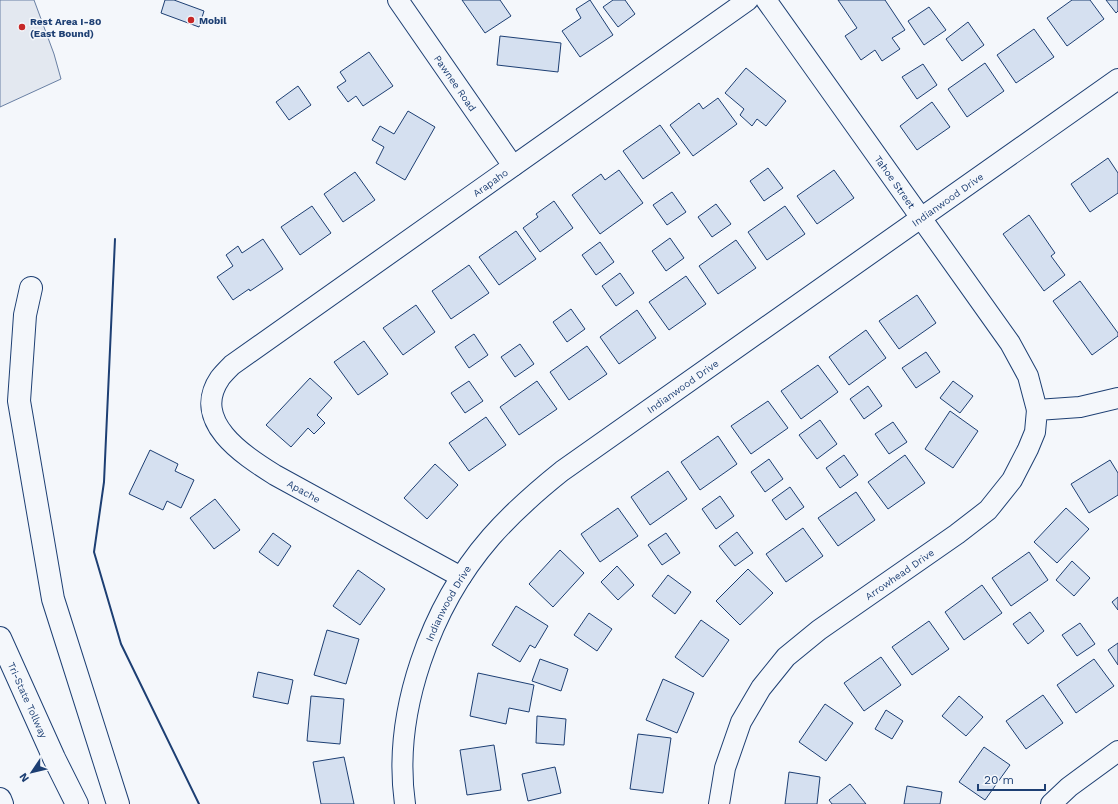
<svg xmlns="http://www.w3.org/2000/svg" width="1118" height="804" viewBox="0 0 1118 804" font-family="'Work Sans',sans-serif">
	<rect width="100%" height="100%" fill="#f4f7fb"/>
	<path fill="#e3e8f0" stroke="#687fa3" d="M0 0H34L54 54 61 79 0 107Z"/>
	<g fill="#d5e0f0" stroke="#1d3f73">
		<path d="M165 0H174L204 11 199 27 161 13Z"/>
		<path d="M462 0H500L511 16 485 33Z"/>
		<path d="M590 0 613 35 580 57 562 31 581 18 576 9Z"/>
		<path d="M613 0H625L635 14 618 27 603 7Z"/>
		<path d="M838 0H885L905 30 892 38 900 49 882 61 875 50 861 60 845 36 857 28Z"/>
		<path d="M1072 0H1090L1104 19 1067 46 1047 18Z"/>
		<path d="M1106 0H1118V11L1116 13Z"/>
		<path d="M929 7 946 30 924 45 908 21Z"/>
		<path d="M968 22 984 45 962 61 946 39Z"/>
		<path d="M1034 29 1054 57 1016 83 997 55Z"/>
		<path d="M500 36 561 43 558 72 497 65Z"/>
		<path d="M369 52 393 86 363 106 356 96 348 102 337 87 346 81 340 72Z"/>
		<path d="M985 63 1004 91 967 117 948 89Z"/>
		<path d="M923 64 937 85 917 99 902 77Z"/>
		<path d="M746 68 786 101 766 126 757 119 752 126 740 115 744 109 725 93Z"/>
		<path d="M298 86 311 105 289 120 276 102Z"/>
		<path d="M718 98 737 124 693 156 670 125 699 103 703 109Z"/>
		<path d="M932 102 950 127 917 150 900 126Z"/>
		<path d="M408 111 435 127 405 180 376 163 384 147 372 140 380 126 394 134Z"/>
		<path d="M660 125 680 153 643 179 623 151Z"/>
		<path d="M1108 158 1118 173V193L1090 212 1071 184Z"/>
		<path d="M768 168 783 188 764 201 750 181Z"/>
		<path d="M619 170 643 203 600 234 572 195 601 174 605 180Z"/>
		<path d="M834 170 854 198 817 224 797 196Z"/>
		<path d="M355 172 375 200 343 222 324 194Z"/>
		<path d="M672 192 686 212 667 225 653 205Z"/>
		<path d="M554 201 573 228 540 252 523 228 538 217 536 214Z"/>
		<path d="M716 204 731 224 712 237 698 217Z"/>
		<path d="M312 206 331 233 300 255 281 227Z"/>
		<path d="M785 206 805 234 767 260 748 232Z"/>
		<path d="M1029 215 1055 253 1051 256 1065 275 1044 291 1003 234Z"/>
		<path d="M516 231 536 259 499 285 479 257Z"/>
		<path d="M670 238 684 258 666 271 652 251Z"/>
		<path d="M263 239 283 269 250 291 249 289 233 300 217 277 233 266 226 255 238 246 242 253Z"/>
		<path d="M736 240 756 268 718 294 699 266Z"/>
		<path d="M600 242 614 262 596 275 582 255Z"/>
		<path d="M469 265 489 293 451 319 432 291Z"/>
		<path d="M620 273 634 293 616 306 602 286Z"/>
		<path d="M686 276 706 304 669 330 649 302Z"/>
		<path d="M1080 281 1118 333V336L1092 355 1053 301Z"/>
		<path d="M917 295 936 323 899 349 879 321Z"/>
		<path d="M416 305 435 332 403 355 383 328Z"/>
		<path d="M571 309 585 329 567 342 553 322Z"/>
		<path d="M637 310 656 338 619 364 600 337Z"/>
		<path d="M866 330 886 358 849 385 829 357Z"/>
		<path d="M474 334 488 355 469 368 455 347Z"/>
		<path d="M364 341 388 374 358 395 334 362Z"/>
		<path d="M520 344 534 364 515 377 501 357Z"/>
		<path d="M587 346 607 374 569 400 550 372Z"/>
		<path d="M926 352 940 372 916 388 902 368Z"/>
		<path d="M818 365 838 392 801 419 781 391Z"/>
		<path d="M310 378 332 398 317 415 325 423 314 434 308 428 291 447 266 425Z"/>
		<path d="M469 381 483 401 465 413 451 393Z"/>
		<path d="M537 381 557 409 519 435 500 407Z"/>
		<path d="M953 381 973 396 960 413 940 398Z"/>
		<path d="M868 386 882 406 864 419 850 399Z"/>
		<path d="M768 401 788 428 751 454 731 426Z"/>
		<path d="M950 411 978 431 953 468 925 449Z"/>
		<path d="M486 417 506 445 469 471 449 443Z"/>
		<path d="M820 420 837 444 817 459 799 435Z"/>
		<path d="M893 422 907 442 889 454 875 434Z"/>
		<path d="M718 436 737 464 700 490 681 462Z"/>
		<path d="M150 450 178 464 175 471 194 480 181 508 167 501 163 510 129 494Z"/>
		<path d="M844 455 858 475 840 488 826 468Z"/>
		<path d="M905 455 925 483 888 509 868 482Z"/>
		<path d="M769 459 783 479 765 492 751 472Z"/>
		<path d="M1110 460 1118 473V495L1089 513 1071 484Z"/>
		<path d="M435 464 458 485 427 519 404 498Z"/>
		<path d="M668 471 687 499 650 525 631 497Z"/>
		<path d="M790 487 804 507 786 520 772 500Z"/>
		<path d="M856 492 875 520 838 546 818 518Z"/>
		<path d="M720 496 734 516 716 529 702 509Z"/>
		<path d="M215 499 240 530 214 549 190 518Z"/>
		<path d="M618 508 638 536 600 562 581 534Z"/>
		<path d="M1066 508 1089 529 1057 563 1034 542Z"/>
		<path d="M803 528 823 556 786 582 766 554Z"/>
		<path d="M737 532 753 553 735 566 719 546Z"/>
		<path d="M273 533 291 546 278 566 259 552Z"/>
		<path d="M666 533 680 553 662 565 648 545Z"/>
		<path d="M560 550 584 573 553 607 529 584Z"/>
		<path d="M1029 552 1048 580 1011 606 992 578Z"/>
		<path d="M1072 561 1090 578 1074 596 1056 580Z"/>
		<path d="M617 566 634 585 618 600 601 582Z"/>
		<path d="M748 569 773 593 740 625 716 601Z"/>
		<path d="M358 570 385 589 360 625 333 606Z"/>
		<path d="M668 575 691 592 675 614 652 596Z"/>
		<path d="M982 585 1002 613 964 640 945 612Z"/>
		<path d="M1118 597V610L1112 602Z"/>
		<path d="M516 606 548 626 535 648 530 645 520 662 492 645Z"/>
		<path d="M1030 612 1044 631 1028 644 1013 624Z"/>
		<path d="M589 613 612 629 597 651 574 635Z"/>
		<path d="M701 620 729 640 703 677 675 657Z"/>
		<path d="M929 621 949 649 912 675 892 647Z"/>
		<path d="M1080 623 1095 644 1077 656 1062 635Z"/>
		<path d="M327 630 359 639 346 684 314 675Z"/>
		<path d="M1118 643V665L1108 650Z"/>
		<path d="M881 657 901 685 864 711 844 683Z"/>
		<path d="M540 659 568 669 561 691 532 681Z"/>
		<path d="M1094 659 1114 686 1076 713 1057 685Z"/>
		<path d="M258 672 293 680 288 704 253 697Z"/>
		<path d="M478 673 534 685 529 712 509 708 506 724 470 716Z"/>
		<path d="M663 679 694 693 677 733 646 720Z"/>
		<path d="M1043 695 1063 723 1026 749 1006 721Z"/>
		<path d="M311 696 344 699 340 744 307 741Z"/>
		<path d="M959 696 983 717 966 736 942 716Z"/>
		<path d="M825 704 853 723 826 761 799 742Z"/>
		<path d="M886 710 903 721 892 739 875 729Z"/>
		<path d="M537 716 566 719 564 745 536 743Z"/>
		<path d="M638 734 671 738 663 793 630 789Z"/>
		<path d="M494 745 501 790 467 795 460 750Z"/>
		<path d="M984 747 1010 765 985 800 959 782Z"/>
		<path d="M344 757 354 804H321L313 762Z"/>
		<path d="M555 767 561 793 528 801 522 774Z"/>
		<path d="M789 772 820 777 817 804H785Z"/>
		<path d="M850 784 866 804H832L829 800Z"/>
		<path d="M907 786 942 792 940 804H904Z"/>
	</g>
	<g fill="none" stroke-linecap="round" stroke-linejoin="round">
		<defs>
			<g id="minor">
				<path id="s1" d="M398 0 513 166"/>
				<path id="s2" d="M766 0 1010 343 1028 376 1037 410"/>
				<path id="s3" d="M461 577 275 475C245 456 190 422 220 378 223 374 228 369 232 365L748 0"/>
				<path id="s4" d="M405 804C392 712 431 606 491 537 513 512 537 491 562 471L1118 79"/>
				<path id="s5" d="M719 804 725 768 741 722 761 688 786 657 819 630 957 534 988 510 1012 480 1028 449 1035 432 1037 410 1080 407 1118 398"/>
				<path d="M1051 804 1069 787 1118 751"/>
			</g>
			<g id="motorway">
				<path d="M31 288 25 315 19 401 53 599 118 804"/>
				<path id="s6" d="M0 638 54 758 77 804"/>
				<path d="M0 799 2 804"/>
			</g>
		</defs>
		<use href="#minor" stroke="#1d3f73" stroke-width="22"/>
		<use href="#motorway" stroke="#1d3f73" stroke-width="24"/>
		<use href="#minor" stroke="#f4f7fb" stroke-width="20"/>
		<use href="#motorway" stroke="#f4f7fb" stroke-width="22"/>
		<path stroke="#1d3f73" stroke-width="2" d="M115 239 104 482 94 552 121 644 199 804"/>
	</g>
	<g fill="#c62828" stroke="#f4f7fb" stroke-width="1.5">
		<circle cx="191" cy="20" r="4"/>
		<circle cx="22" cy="27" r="4"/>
	</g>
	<g text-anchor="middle" stroke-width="3" stroke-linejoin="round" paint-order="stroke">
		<g font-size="10" font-weight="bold" fill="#1d3f73" stroke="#f4f7fb" text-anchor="start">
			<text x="199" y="24">Mobil</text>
			<text x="30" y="25">Rest Area I-80<tspan x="30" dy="12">(East Bound)</tspan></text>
		</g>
		<g font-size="10" fill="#1d3f73" stroke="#f4f7fb">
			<text dy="4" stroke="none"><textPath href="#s1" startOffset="101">Pawnee Road</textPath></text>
			<text dy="4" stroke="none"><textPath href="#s2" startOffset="223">Tahoe Street</textPath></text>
			<text dy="4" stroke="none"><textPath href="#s3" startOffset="673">Arapaho</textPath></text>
			<text dy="4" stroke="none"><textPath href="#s4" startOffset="857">Indianwood Drive</textPath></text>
			<text dy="4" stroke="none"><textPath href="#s4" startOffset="533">Indianwood Drive</textPath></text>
			<text transform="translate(304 491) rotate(29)" y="4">Apache</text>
			<text dy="4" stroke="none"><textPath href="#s5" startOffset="305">Arrowhead Drive</textPath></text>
			<text dy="4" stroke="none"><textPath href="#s4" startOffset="209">Indianwood Drive</textPath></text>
			<text dy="4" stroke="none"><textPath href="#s6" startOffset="68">Tri-State Tollway</textPath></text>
		</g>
	</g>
	<g transform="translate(32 772) rotate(235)" stroke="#f4f7fb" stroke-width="3" paint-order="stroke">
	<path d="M0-3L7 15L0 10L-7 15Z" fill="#1d3f73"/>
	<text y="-6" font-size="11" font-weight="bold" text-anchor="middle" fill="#1d3f73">N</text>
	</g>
	<path d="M978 784v6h67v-6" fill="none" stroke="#1d3f73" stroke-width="2"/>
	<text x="984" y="784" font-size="12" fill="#1d3f73" stroke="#f4f7fb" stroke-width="3" paint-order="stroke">20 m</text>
</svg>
